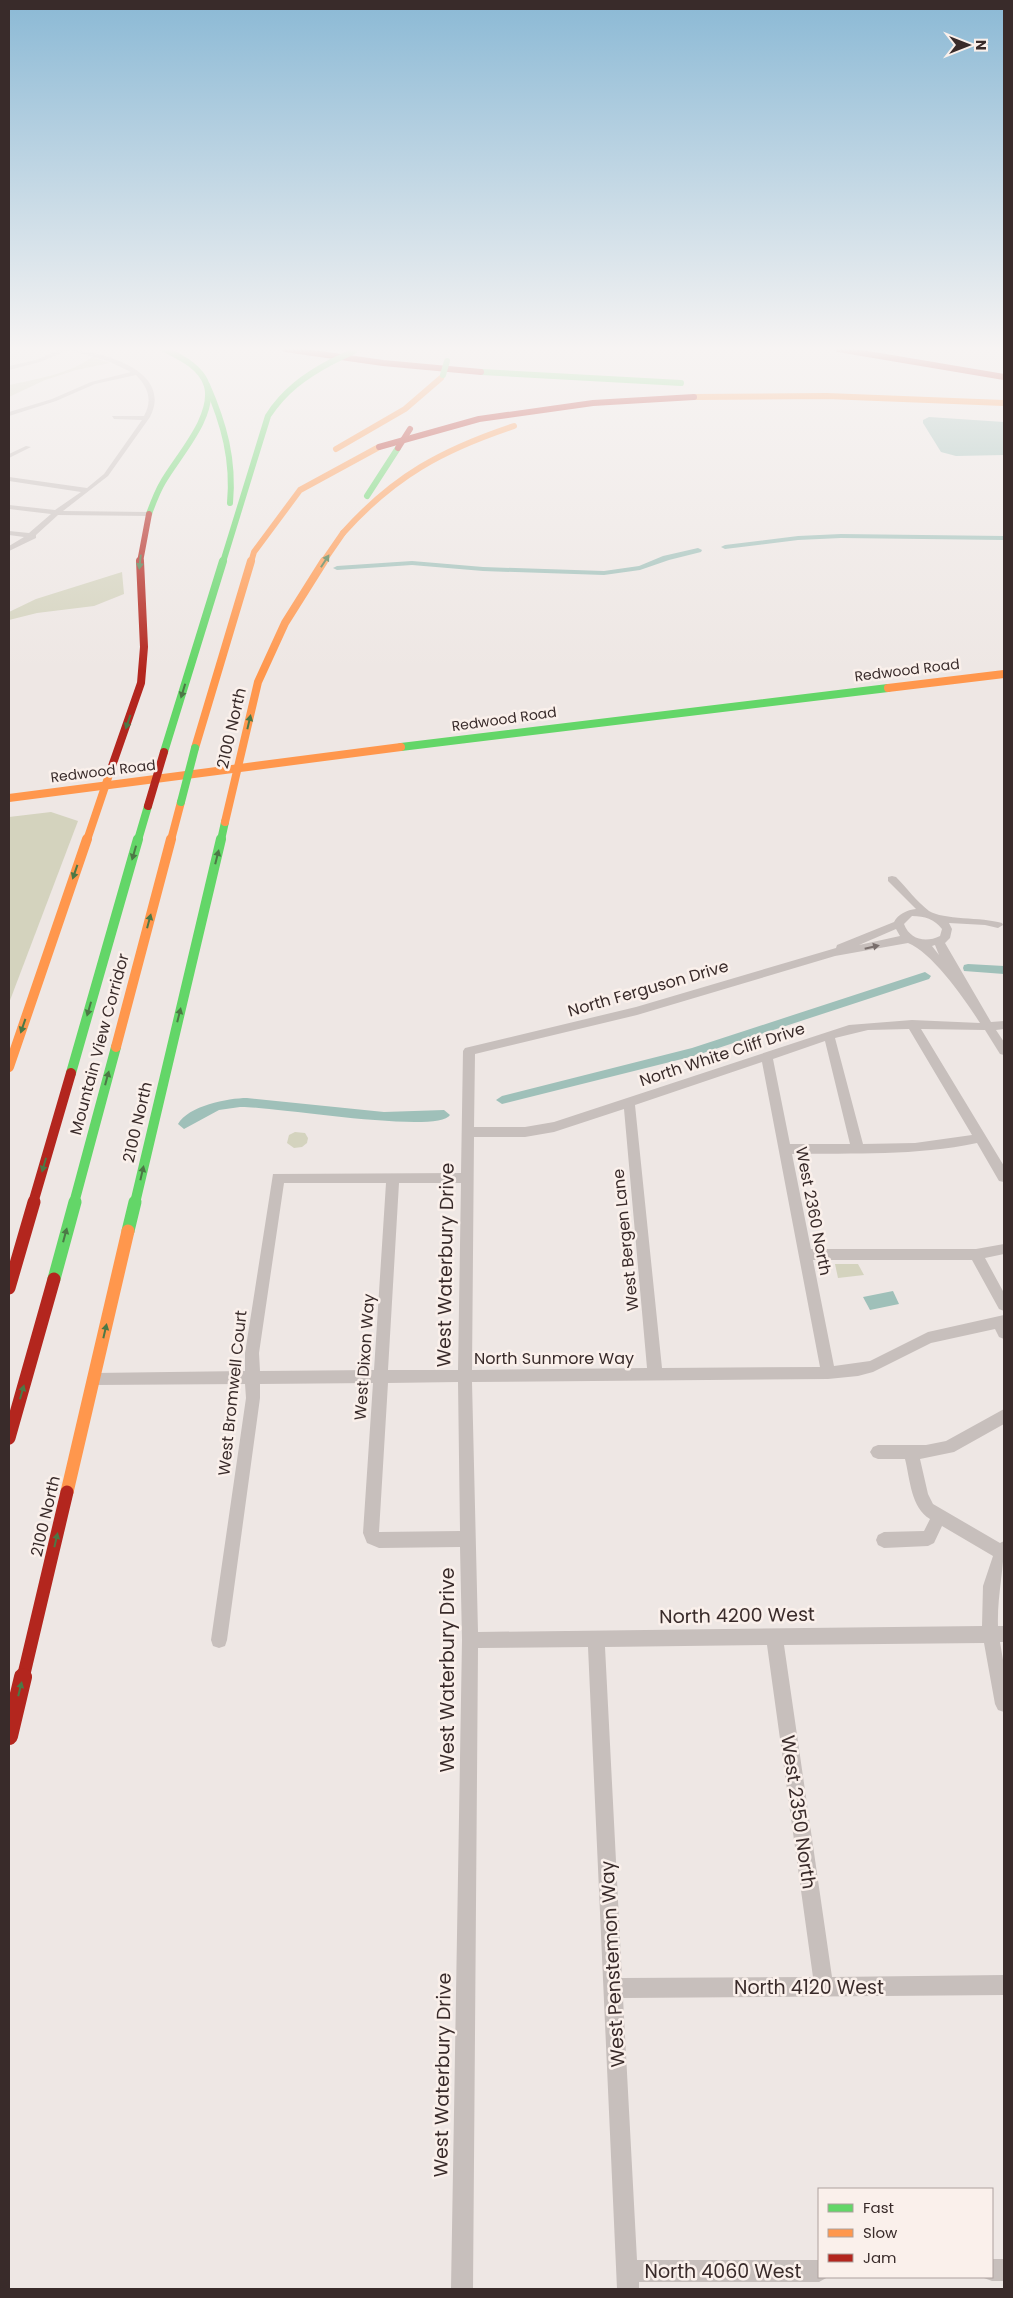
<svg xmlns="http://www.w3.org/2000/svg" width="1013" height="2298" viewBox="0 0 1013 2298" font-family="Poppins,sans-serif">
	<rect width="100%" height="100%" fill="#eee7e4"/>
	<g fill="#d4d3be">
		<path d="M92 357 110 363 76 370 45 380 9 397V385C36 379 70 374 92 357Z"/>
		<path d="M122 572 124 594 94 606 37 613 9 620V612L36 599Z"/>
		<path d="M51 812 78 821 9 1003V817Z"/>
		<path d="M295 1132 305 1133 308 1138 307 1143 302 1147 294 1148 287 1143 289 1135Z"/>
		<path d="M835 1264H858L864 1275 838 1278Z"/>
	</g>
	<g fill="#9fc0b9">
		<path d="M929 417 1004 422V455L956 456 941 452 923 423V420Z"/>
		<path d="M893 1291 899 1304 870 1310 863 1297Z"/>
	</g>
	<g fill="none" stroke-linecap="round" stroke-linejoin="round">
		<g fill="#9fc0b9" fill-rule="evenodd">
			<path d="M841 534 1004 536V540L841 538 798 540 725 549 721 547 725 545 798 536Z"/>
			<path d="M698 548 702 550 701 552 669 560 640 570 604 575 483 571 412 565 337 570 333 568 337 566 412 561 483 567 604 571 639 566 663 556Z"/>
			<path d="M968 964 1004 966V974L964 971 963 968 964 965Z"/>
			<path d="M925 972 931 976 929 979 694 1056 502 1104 496 1100 502 1096 692 1048Z"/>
			<path d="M247 1098 384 1112 444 1110 450 1115C438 1135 270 1106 240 1107L219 1110 184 1129 178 1124C188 1106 228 1098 247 1098Z"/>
		</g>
		<g fill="#c7bfbc" fill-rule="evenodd">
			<path d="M61 349C94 349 175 368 150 417L108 476 63 511 149 512 153 514 149 516 58 515 36 535V538L9 551V546L24 537 9 535V531L29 533 51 514 9 509V505L55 510 81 492 9 481V477L87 488 104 474 142 420 114 419 112 416H144C153 400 148 387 136 375L95 384 56 401 9 416V412L52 399 91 382 131 372 108 361 69 350 40 362 9 370V366L36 360Z"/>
			<path d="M26 446 31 447 9 458V454Z"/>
			<path d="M892 876 896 877C906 887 917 902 929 911 943 920 982 917 1002 923L1003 925 998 928 985 925 949 923 952 929 950 938 945 943 991 1022 1004 1021V1029L996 1030 1004 1042V1055L1000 1054 985 1030 921 1029 1004 1166V1182L999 1181 977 1143C916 1156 854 1153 792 1154L811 1249H976L1004 1244V1254L985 1258 1004 1293V1311L999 1309 972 1260H813L834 1366 870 1361 928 1332 1004 1315V1339L999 1337 995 1329 931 1343 873 1372 858 1376 828 1379 472 1382 478 1632 982 1626 983 1586 993 1556 942 1526 934 1543 928 1546 884 1548 878 1545 876 1540 878 1535 884 1532 924 1531 930 1519C911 1508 910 1479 905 1459H878L873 1457 870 1452 873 1447 878 1445H926L946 1441 1004 1409V1424L954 1452 920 1459 928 1494 933 1504 1000 1543 1004 1541C1004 1570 997 1597 998 1626H1004V1642H1000L1004 1666V1712L998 1710 995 1704 984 1643 784 1645 832 1977 1004 1975V1995L623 1998 637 2260H819V2277H828L819 2282H639V2289H617L588 1647 478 1648 473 2289H451L462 1640 460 1547 379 1548 367 1543 363 1533 373 1383 260 1384V1398L227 1640 225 1646 219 1648 213 1646 211 1640 246 1398 245 1384 94 1385 89 1384 87 1379 89 1374 94 1373 245 1371V1353L273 1174 461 1173 463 1051 465 1048 636 1007 836 948 837 945 894 922C898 914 907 910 916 909L888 881V877ZM912 916C925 916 934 919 942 929L940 936C926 943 910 940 904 924ZM896 929 900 936 859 945ZM908 943C932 952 966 1001 980 1023L912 1020 849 1025 554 1122 525 1127H474L475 1054 637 1015 835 956ZM935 945 939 955 932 946ZM909 1029 972 1135 915 1143 863 1144 835 1038 868 1030ZM825 1041 850 1144H790L773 1059ZM762 1062 820 1367 662 1368 635 1105ZM624 1109 647 1368 472 1370 474 1137H525L554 1132ZM284 1183H386L374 1370 260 1371 259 1353ZM399 1183H461L458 1370H388ZM458 1382 460 1531 379 1532 388 1383ZM767 1645 813 1977 622 1978 605 1647Z"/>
			<path d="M992 2259H1004V2281H992L984 2278 992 2277Z"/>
		</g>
		<g stroke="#63d668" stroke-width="6">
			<path d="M481 372 681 383"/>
			<path d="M207 385C224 424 234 460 230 503"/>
			<path d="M367 496 398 448"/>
			<path d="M149 514C153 503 157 492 163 482 177 457 215 417 207 386 202 367 180 357 164 349"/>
			<path d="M223 562 268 416C284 391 305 376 331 362"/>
		</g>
		<g stroke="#63d668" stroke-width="8">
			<path d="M401 747 888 688"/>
			<path d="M164 752 223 561"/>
			<path d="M138 840 148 806"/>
			<path d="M221 840 225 822"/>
		</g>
		<g stroke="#63d668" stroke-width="10">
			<path d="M71 1073 138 839"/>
			<path d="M74 1203 116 1047"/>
			<path d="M135 1203 221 839"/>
		</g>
		<g stroke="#63d668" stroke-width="13">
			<path d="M128 1231 135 1202"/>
			<path d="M54 1279 75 1202"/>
		</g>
		<g stroke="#ff974d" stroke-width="6">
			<path d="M694 397 827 396 1004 403"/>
			<path d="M336 449 405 409 441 378"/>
			<path d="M343 533C394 476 442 450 514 426"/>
			<path d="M251 562 254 552 300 490 379 447"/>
			<path d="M323 562 343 533"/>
		</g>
		<g stroke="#ff974d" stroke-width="8">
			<path d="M888 688 1004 674"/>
			<path d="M195 748 251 561"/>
			<path d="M9 798 401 747"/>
			<path d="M225 822 258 682 285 623 324 561"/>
			<path d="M87 840 111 769"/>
			<path d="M171 840 181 802"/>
		</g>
		<g stroke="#ff974d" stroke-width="10">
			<path d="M116 1047 171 839"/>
			<path d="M9 1067 87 839"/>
		</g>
		<path stroke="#ff974d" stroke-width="13" d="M67 1492 128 1231"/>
		<g stroke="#b3261e" stroke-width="6">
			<path d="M285 349 383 363 481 372"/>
			<path d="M838 349 1004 377"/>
			<path d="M379 447 479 419 593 403 694 397"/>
			<path d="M140 562 149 514"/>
		</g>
		<path stroke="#b3261e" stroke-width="8" d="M111 769 141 683 144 647 140 561"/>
		<path stroke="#b3261e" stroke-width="10" d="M33 1203 71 1073"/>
		<g stroke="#b3261e" stroke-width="13">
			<path d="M9 1288 34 1202"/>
			<path d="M9 1438 54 1279"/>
			<path d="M23 1678 67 1492"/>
		</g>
		<path stroke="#b3261e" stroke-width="18" d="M9 1736 23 1677"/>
		<g stroke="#63d668" stroke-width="6">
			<path d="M331 362 354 351"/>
			<path d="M443 375 447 361"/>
		</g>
		<path stroke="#63d668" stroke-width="8" d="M181 802 195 748"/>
		<path stroke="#b3261e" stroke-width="6" d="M398 448 410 429"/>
		<path stroke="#b3261e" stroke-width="8" d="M148 806 164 752"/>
	</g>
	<defs><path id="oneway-solid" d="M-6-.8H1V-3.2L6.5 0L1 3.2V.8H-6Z" transform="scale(1.25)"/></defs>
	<g fill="#4c7846">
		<use href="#oneway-solid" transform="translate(325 561) rotate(-57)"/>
		<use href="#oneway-solid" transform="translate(140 562) rotate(96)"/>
		<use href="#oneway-solid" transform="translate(183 691) rotate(107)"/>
		<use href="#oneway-solid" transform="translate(128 722) rotate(109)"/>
		<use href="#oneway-solid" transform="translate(249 722) rotate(-77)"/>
		<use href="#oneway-solid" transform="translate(134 853) rotate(106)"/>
		<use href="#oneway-solid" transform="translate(217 857) rotate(-76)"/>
		<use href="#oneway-solid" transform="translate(75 872) rotate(109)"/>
		<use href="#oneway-solid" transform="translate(149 921) rotate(-75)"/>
		<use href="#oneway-solid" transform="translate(89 1009) rotate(106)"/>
		<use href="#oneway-solid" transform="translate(179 1015) rotate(-76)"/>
		<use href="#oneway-solid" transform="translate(23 1026) rotate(109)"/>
		<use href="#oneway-solid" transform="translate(107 1078) rotate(-75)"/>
		<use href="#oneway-solid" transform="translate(44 1165) rotate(106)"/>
		<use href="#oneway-solid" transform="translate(142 1173) rotate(-77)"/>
		<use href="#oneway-solid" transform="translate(65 1235) rotate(-75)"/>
		<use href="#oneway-solid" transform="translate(105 1331) rotate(-77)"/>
		<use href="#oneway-solid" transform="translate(22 1392) rotate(-74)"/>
		<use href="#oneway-solid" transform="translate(56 1540) rotate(-77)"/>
		<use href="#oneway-solid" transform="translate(20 1689) rotate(-76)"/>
	</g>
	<use fill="#796e6c" href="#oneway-solid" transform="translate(872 947) rotate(-13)"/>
	<linearGradient id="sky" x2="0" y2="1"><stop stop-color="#8bb9d5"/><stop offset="0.52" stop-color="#f7f4f3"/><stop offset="1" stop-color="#f7f4f3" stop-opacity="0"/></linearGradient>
	<rect width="1013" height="671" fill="url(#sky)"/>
	<g text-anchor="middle" stroke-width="5" stroke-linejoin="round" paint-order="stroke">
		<g font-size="14" fill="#392b2a" stroke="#faf0eb">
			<text transform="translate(907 670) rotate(-7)" y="5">Redwood Road</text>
			<text transform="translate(504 719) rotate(-8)" y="5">Redwood Road</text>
			<text transform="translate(103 771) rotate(-7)" y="5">Redwood Road</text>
		</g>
		<g font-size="16" fill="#392b2a" stroke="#faf0eb">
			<text transform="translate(231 728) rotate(-77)" y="6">2100 North</text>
			<text transform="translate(648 988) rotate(-16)" y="6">North Ferguson Drive</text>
			<text transform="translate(99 1044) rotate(-75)" y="6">Mountain View Corridor</text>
			<text transform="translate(722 1054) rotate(-18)" y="6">North White Cliff Drive</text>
			<text transform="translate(137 1122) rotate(-77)" y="6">2100 North</text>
			<text transform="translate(814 1211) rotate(79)" y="6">West 2360 North</text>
			<text transform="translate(625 1240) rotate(-96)" y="6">West Bergen Lane</text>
			<text transform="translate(364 1357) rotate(-86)" y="6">West Dixon Way</text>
			<text x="554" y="1364">North Sunmore Way</text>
			<text transform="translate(232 1393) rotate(-84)" y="6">West Bromwell Court</text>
			<text transform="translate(45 1516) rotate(-77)" y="6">2100 North</text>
		</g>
		<g font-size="19" fill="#392b2a" stroke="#faf0eb">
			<text transform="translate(445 1265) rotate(-89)" y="7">West Waterbury Drive</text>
			<text transform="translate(737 1615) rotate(-1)" y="7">North 4200 West</text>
			<text transform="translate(447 1670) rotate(-90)" y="7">West Waterbury Drive</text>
			<text transform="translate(799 1812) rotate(82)" y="7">West 2350 North</text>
			<text transform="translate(612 1964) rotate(-93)" y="7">West Penstemon Way</text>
			<text x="809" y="1994">North 4120 West</text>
			<text transform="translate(442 2075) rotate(-89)" y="7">West Waterbury Drive</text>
			<text x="723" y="2278">North 4060 West</text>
		</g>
	</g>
	<rect width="1013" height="2298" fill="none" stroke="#392b2a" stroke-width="20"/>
	<rect x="818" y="2188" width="175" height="90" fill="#faf0eb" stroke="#ada19e"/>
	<rect x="828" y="2204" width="25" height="8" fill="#63d668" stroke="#ada19e"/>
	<text x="863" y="2213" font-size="15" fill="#392b2a">Fast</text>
	<rect x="828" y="2229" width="25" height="8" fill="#ff974d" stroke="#ada19e"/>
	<text x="863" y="2238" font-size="15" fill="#392b2a">Slow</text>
	<rect x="828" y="2254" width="25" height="8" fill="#b3261e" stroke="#ada19e"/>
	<text x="863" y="2263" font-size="15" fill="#392b2a">Jam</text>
	<g transform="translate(968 45) rotate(90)" stroke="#faf0eb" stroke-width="4" paint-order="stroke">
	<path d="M0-4L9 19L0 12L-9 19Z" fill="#392b2a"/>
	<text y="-8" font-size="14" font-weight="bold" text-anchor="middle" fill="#392b2a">N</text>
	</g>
</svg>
